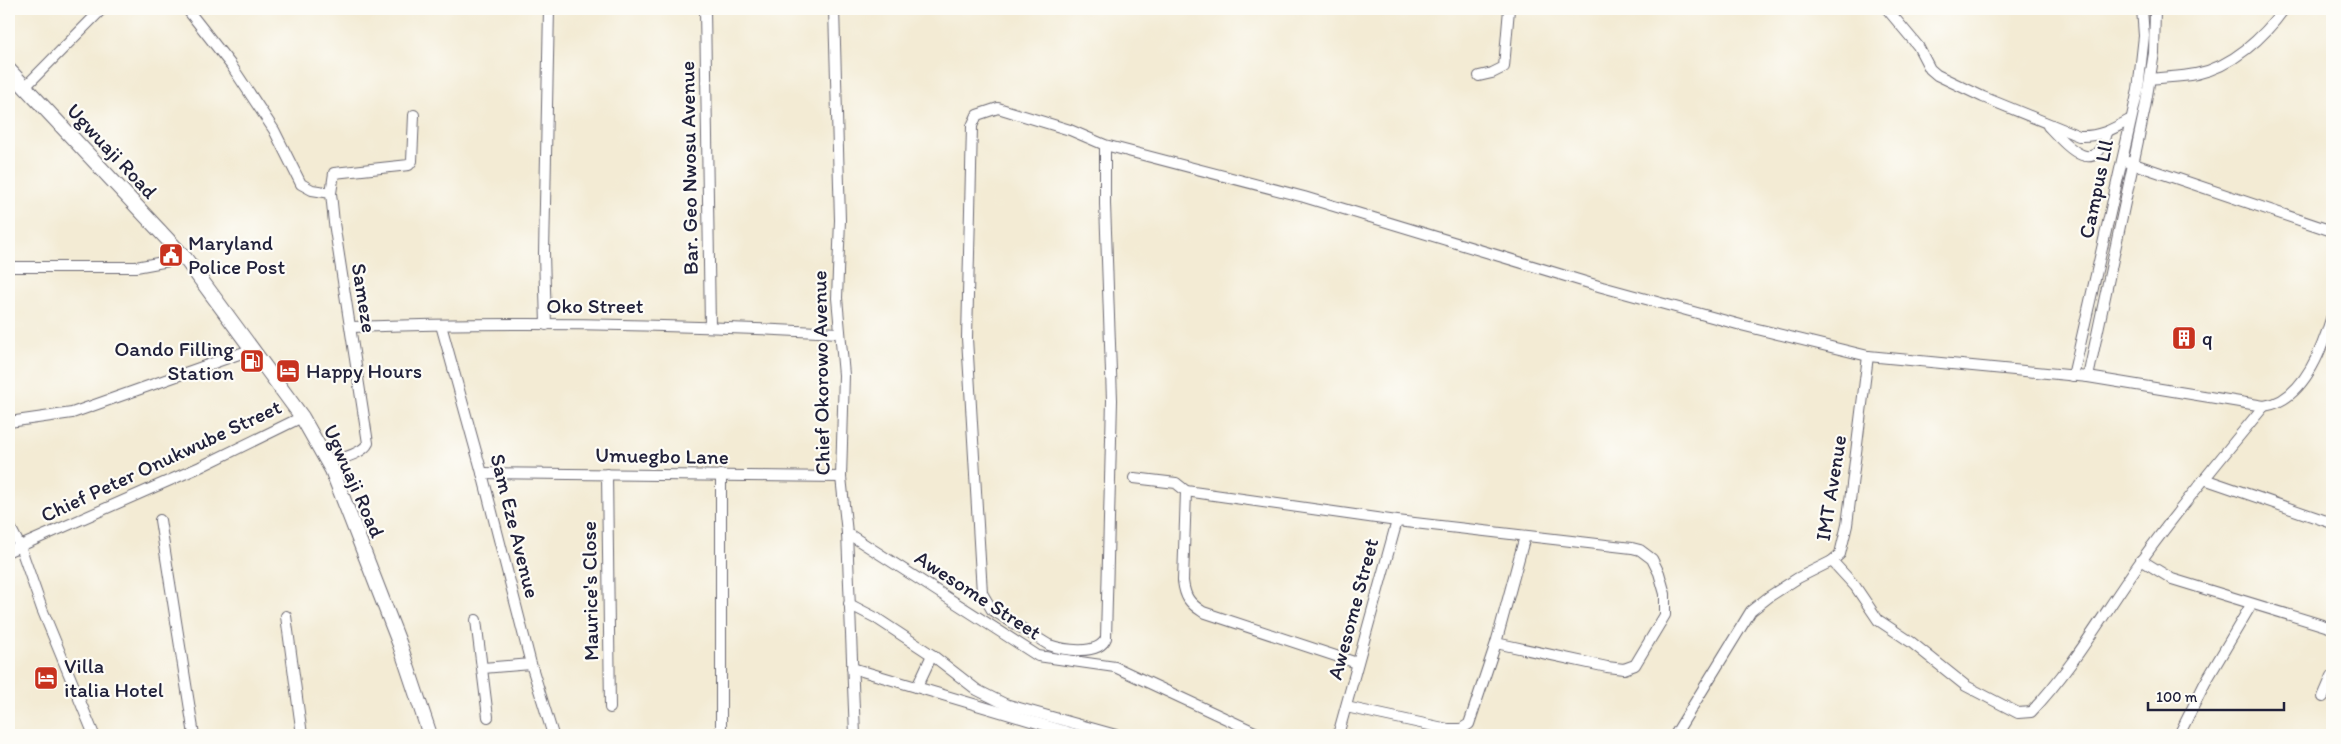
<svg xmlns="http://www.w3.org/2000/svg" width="2341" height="744" viewBox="0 0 2341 744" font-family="Itim,sans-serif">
	<rect width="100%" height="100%" fill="#fdfcf7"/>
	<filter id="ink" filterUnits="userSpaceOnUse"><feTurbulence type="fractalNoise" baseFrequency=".02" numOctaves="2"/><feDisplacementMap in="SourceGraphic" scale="10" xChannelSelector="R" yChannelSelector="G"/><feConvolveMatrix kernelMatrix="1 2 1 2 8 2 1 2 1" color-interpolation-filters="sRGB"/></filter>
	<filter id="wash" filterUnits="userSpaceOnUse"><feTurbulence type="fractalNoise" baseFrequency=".0096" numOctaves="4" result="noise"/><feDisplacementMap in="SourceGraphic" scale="20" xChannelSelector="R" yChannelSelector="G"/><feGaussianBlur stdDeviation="1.12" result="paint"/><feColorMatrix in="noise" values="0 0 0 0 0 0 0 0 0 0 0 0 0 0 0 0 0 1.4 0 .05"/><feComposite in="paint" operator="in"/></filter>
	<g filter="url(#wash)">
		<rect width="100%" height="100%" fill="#f3ebd4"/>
	</g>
	<g filter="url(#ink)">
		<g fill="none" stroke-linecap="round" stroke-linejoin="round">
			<defs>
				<g id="street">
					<path d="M187 9 231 65 274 130 301 184 312 190 331 193"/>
					<path d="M705 9 710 326"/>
					<path d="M834 9 840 220 837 298 844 375 841 477 847 533 855 735"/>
					<path d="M1887 9 1918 46 1930 69 1937 75 1983 97 2079 136C2100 137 2113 129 2131 119"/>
					<path d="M1479 76 1492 73 1504 67 1509 9"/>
					<path d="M2150 79C2165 77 2181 77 2196 74 2232 67 2264 37 2284 9"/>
					<path d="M25 87 102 9"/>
					<path d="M2048 126C2067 146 2095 179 2107 133"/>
					<path d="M1105 145V204L1112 400 1106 638C1099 656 1063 650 1049 645L992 610 982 593 967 338 972 126 977 115 998 108 1070 130 1105 145 1304 197 1602 287 1741 325 1868 356 2088 377 2264 406C2303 401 2322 350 2332 316"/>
					<path d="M2128 162 2332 231"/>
					<path d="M9 267H136L185 258"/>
					<path d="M441 325 482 473 531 664 553 735"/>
					<path d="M546 325 544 253 549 9"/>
					<path d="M351 327C513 321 677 324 839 333"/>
					<path d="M2073 376 2138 90 2144 36 2142 9"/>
					<path d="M2088 377 2145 108 2154 53 2155 9"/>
					<path d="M9 422 72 413 253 349"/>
					<path d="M328 463C339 459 363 454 368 443L334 223 331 193 334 173 409 165 412 161 414 115"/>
					<path d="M482 473 841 477"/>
					<path d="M607 474 610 708"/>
					<path d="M721 475V735"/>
					<path d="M1134 478 1176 483 1186 491 1397 521 1632 548 1640 550 1652 559 1659 573 1665 594V615L1635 665 1624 669 1607 667 1496 643"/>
					<path d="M2204 479 2332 523"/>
					<path d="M1186 491 1183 581C1185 597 1189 603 1203 612L1357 663"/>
					<path d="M160 520 194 735"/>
					<path d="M9 525 20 546 42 609 94 735"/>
					<path d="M847 533 1038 656 1115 667 1261 735"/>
					<path d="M9 551 200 467 302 417"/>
					<path d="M2141 560 2172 579 2332 628"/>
					<path d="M1832 561 1855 586 1878 620 1911 642 1966 686 2018 713 2031 712C2074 667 2105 611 2141 561 2179 508 2222 457 2264 406"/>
					<path d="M849 604 876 618 932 655 977 690 1005 704 1116 735"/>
					<path d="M286 616 302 735"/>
					<path d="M476 620 488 717"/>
					<path d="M483 668 531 664"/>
					<path d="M852 668 1078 735"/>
					<path d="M917 687 932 655"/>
					<path d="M2323 697 2332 676"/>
					<path d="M1346 707 1448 729H1461L1469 724 1496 643 1525 536"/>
					<path d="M1338 735 1397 521"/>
					<path d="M1675 735 1751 611 1770 596 1798 578 1832 561 1840 554 1847 525 1868 356"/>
					<path d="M2179 735 2205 683 2251 605"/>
				</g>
				<path id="secondary" d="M9 70 185 258 302 417 332 470 400 645 430 735"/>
			</defs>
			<use href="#street" stroke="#6b6871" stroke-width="12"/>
			<use href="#secondary" stroke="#6b6871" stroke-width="16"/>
			<use href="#street" stroke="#fff" stroke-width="10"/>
			<use href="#secondary" stroke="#fff" stroke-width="14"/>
		</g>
	</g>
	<defs>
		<symbol id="civic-square" viewBox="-11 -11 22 22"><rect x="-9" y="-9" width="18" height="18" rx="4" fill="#c8321e" stroke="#fdfcf7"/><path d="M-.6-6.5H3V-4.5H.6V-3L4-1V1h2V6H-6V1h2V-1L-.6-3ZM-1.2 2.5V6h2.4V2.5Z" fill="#fff"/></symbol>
		<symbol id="building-square" viewBox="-11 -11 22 22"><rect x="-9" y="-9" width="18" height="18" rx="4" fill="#c8321e" stroke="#fdfcf7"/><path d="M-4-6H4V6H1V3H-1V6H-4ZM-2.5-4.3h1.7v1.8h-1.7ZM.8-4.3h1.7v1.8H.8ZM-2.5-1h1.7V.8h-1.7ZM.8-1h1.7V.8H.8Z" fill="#fff"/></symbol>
		<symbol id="fuel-square" viewBox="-11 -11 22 22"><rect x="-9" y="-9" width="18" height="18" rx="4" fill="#c8321e" stroke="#fdfcf7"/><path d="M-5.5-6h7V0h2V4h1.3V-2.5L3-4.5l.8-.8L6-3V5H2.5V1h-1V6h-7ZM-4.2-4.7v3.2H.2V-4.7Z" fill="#fff"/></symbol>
		<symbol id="hotel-square" viewBox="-11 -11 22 22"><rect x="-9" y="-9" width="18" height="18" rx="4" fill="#c8321e" stroke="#fdfcf7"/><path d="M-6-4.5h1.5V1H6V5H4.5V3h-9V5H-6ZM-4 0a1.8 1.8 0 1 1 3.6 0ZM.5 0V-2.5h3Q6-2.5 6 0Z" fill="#fff"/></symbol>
	</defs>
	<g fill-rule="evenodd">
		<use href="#civic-square" x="157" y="241" width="28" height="28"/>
		<use href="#building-square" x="2170" y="324" width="28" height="28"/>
		<use href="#fuel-square" x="238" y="347" width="28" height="28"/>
		<use href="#hotel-square" x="274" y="357" width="28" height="28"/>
		<use href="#hotel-square" x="32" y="664" width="28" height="28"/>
	</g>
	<g text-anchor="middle" stroke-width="4.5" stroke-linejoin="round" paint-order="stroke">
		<g font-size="21" fill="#22223b" stroke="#fdfcf7">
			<text transform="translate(112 151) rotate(47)" y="7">Ugwuaji Road</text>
			<text transform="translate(689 168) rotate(-91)" y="7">Bar. Geo Nwosu Avenue</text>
			<text transform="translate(2096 189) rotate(-78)" y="7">Campus Lll</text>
			<text transform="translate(364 298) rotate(81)" y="7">Sameze</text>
			<text x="595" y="313">Oko Street</text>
			<text transform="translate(821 373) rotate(-91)" y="7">Chief Okorowo Avenue</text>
			<text transform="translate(662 456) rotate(1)" y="7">Umuegbo Lane</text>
			<text transform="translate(161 461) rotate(-25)" y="7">Chief Peter Onukwube Street</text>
			<text transform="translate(354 481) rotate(66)" y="7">Ugwuaji Road</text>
			<text transform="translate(1831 488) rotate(-81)" y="7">IMT Avenue</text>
			<text transform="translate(515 526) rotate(76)" y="7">Sam Eze Avenue</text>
			<text transform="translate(590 591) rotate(-91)" y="7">Maurice's Close</text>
			<text transform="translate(978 595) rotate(33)" y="7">Awesome Street</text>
			<text transform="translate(1353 609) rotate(-75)" y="7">Awesome Street</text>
		</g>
		<g font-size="21" fill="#22223b" stroke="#fdfcf7" text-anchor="start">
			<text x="188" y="250">Maryland<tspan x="188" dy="24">Police Post</tspan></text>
			<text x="2202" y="345">q</text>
			<text x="234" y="356" text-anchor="end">Oando Filling<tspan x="234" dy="24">Station</tspan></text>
			<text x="306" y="378">Happy Hours</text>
			<text x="64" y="673">Villa<tspan x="64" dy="24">italia Hotel</tspan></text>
		</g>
	</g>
	<rect width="2341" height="744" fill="none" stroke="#fdfcf7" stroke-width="30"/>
	<path d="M2148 702v8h136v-8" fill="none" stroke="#22223b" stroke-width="2.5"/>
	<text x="2156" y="702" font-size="15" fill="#22223b" stroke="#fdfcf7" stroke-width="4" paint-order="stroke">100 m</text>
</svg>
